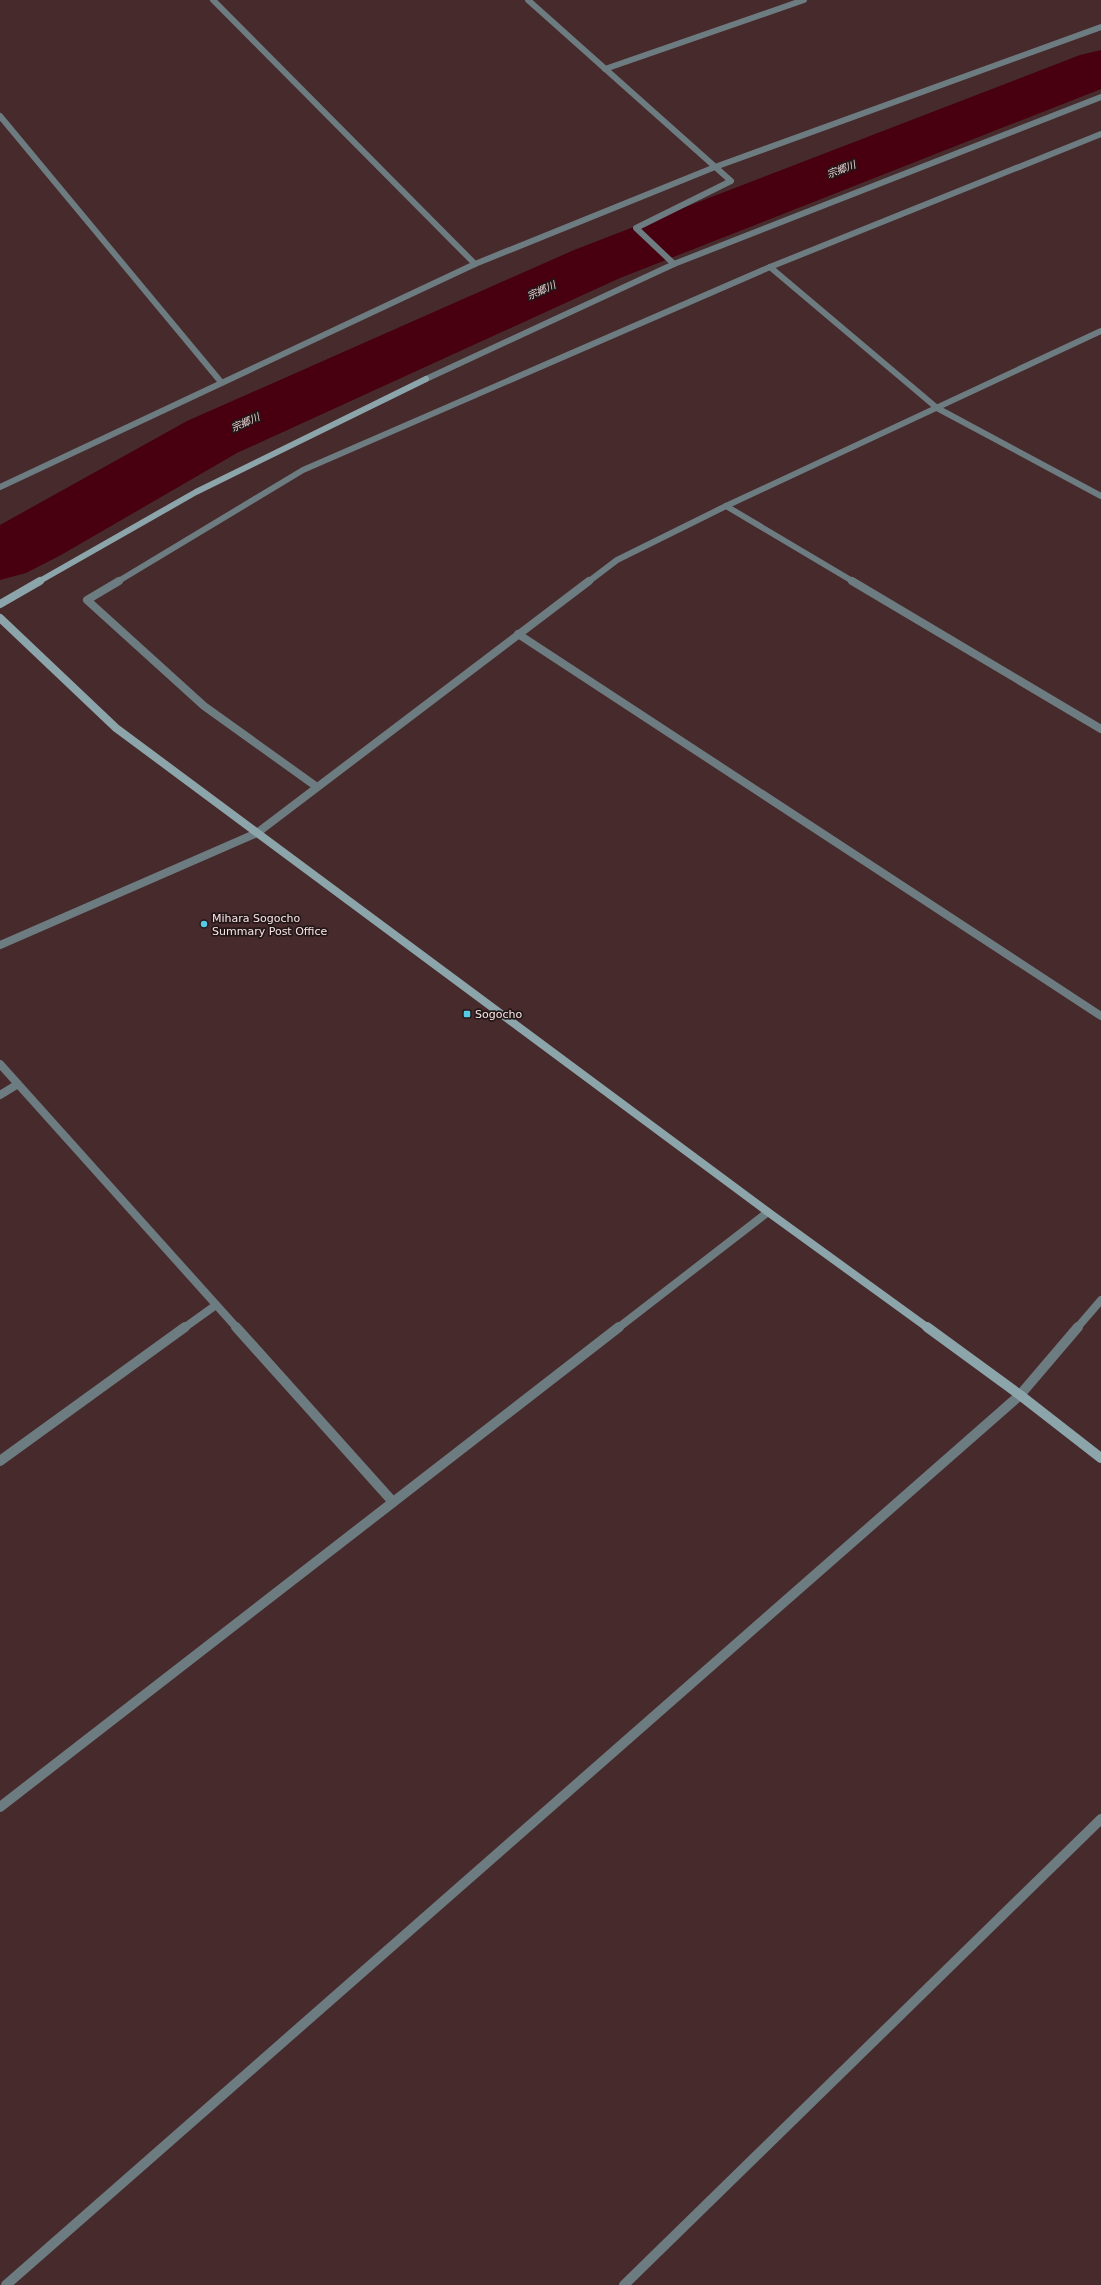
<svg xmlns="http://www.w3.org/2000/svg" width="1101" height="2285" viewBox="0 0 1101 2285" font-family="'DejaVu Sans','Noto Sans JP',sans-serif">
	<rect width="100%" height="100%" fill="#472a2c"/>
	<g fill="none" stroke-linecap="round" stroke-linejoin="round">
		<path fill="#480010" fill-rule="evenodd" d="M1101 50V89L620 278 237 453 61 555 26 573 0 580V525L187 421 574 250 1080 55Z"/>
		<g stroke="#6c7c80" stroke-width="6">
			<path d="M213 0 475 264"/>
			<path d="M528 0 731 181 636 228 674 264"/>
			<path d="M605 69 804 0"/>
			<path d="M0 116 221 382"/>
			<path d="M770 267 937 408 1101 496"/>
			<path d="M426 379 674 264 1101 97"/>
			<path d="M0 487 475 264 715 167 1101 27"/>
			<path d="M726 506 854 582"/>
			<path d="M117 582 303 470 770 267 1101 134"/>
			<path d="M588 582 617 560 726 506 1101 331"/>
		</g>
		<g stroke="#6c7c80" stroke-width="8">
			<path d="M119 581 87 600 204 706 317 787"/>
			<path d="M852 581 1101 729"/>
			<path d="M518 634 1101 1016"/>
			<path d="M0 945 257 833 589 581"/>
			<path d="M0 1064 237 1328"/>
			<path d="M0 1095 18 1084"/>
			<path d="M184 1328 216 1305"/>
			<path d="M618 1328 768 1212"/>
			<path d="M1077 1328 1101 1300"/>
		</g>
		<g stroke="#6c7c80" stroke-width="10">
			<path d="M236 1327 393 1502"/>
			<path d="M0 1461 185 1327"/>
			<path d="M0 1807 619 1327"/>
			<path d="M6 2285 1020 1395 1078 1327"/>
			<path d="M624 2285 1101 1819"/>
		</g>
		<path stroke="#8ca5ab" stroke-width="6" d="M38 582 196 492 426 379"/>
		<g stroke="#8ca5ab" stroke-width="8">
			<path d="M0 604 40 581"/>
			<path d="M0 618 116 728 768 1212 928 1328"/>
		</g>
		<path stroke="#8ca5ab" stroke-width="10" d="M927 1327 1020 1395 1101 1458"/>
	</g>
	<g fill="#58c9e4" stroke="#241718" stroke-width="1.5">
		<circle cx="204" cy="924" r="4"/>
		<rect x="463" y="1010" width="8" height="8" rx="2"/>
	</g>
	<g text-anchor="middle" stroke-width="3.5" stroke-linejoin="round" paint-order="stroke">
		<g font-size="10" font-style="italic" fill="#f0d8d9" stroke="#241718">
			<text transform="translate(841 169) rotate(-21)" y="4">宗郷川</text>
			<text transform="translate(541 290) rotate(-24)" y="4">宗郷川</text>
			<text transform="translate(245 422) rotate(-24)" y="4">宗郷川</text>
		</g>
		<g font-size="11" fill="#f9e5e6" stroke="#241718" text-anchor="start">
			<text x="212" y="922">Mihara Sogocho<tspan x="212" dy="13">Summary Post Office</tspan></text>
			<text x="475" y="1018">Sogocho</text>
		</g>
	</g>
</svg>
